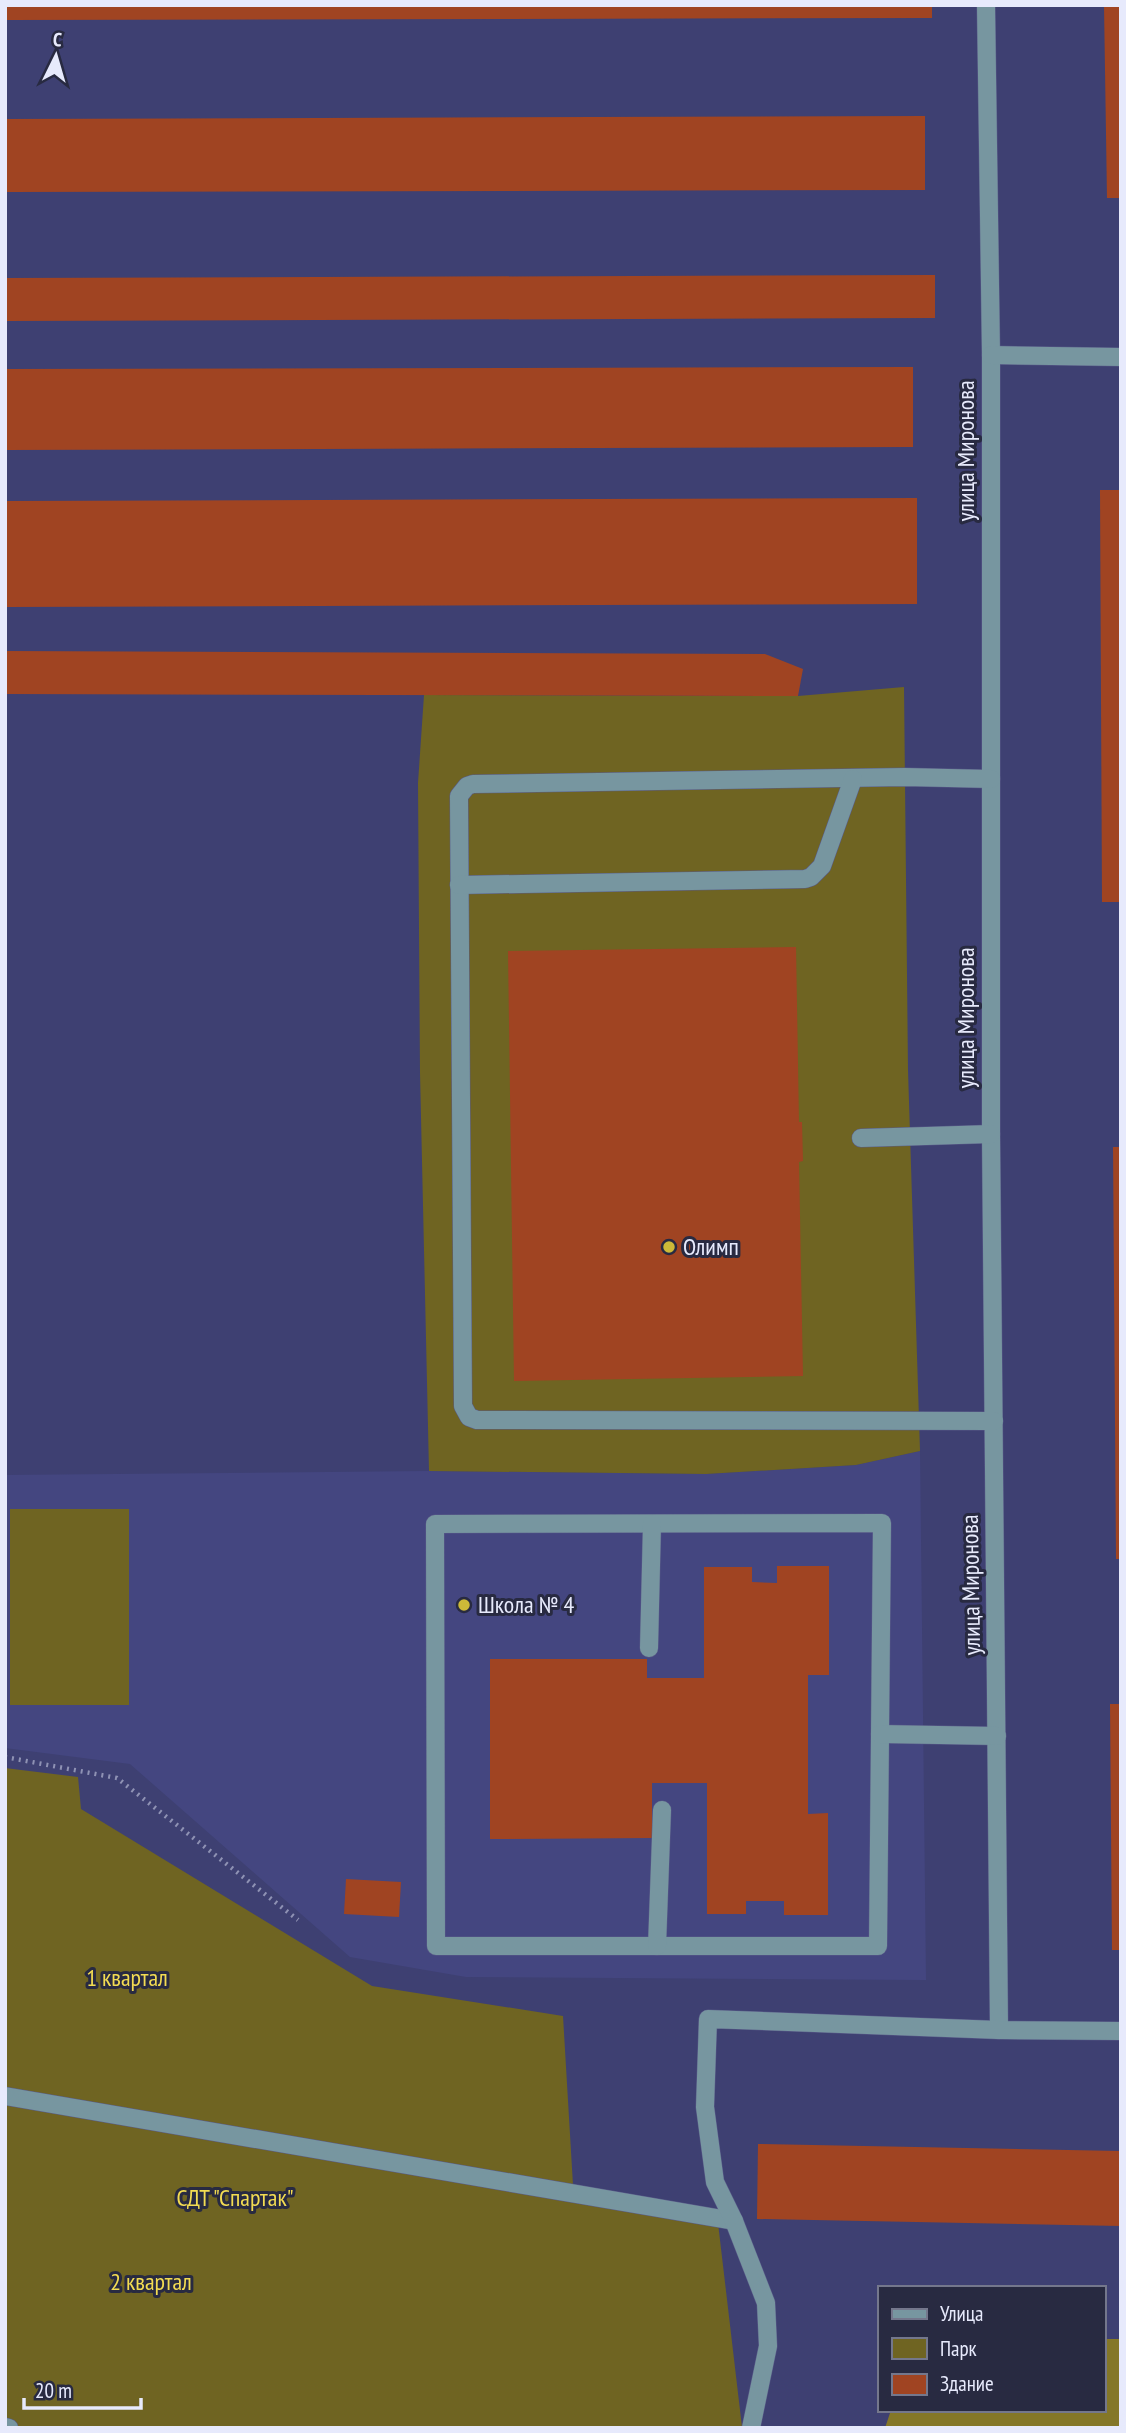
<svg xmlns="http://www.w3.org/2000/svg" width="1126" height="2433" viewBox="0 0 1126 2433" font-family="'PT Sans Narrow',sans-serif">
	<rect width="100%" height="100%" fill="#3e4072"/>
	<path fill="#444680" d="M920 1451 926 1980 466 1977 350 1957 130 1764 5 1748V1475L429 1471 706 1474 856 1465Z"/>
	<g fill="#6f6422">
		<path d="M904 687 908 1070 920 1451 856 1465 706 1474 429 1471 420 1073 418 783 424 695 798 696Z"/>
		<rect x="10" y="1509" width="119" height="196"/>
		<path d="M5 1768 78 1777 81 1809 372 1986 563 2016 573 2185 718 2223 742 2427 746 2428H5Z"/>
	</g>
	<path fill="#847728" d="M1103 2339H1121V2428H885L891 2410H1103Z"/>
	<g fill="#a04422">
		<path d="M5 5H932V18L5 20Z"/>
		<path d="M1104 5H1121V198H1107Z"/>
		<path d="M925 116V190L5 192V119Z"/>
		<path d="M935 275V318L5 321V278Z"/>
		<path d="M913 367V447L5 450V369Z"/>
		<path d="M1100 490H1121V902H1102Z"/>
		<path d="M917 498V604L5 607V501Z"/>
		<path d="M5 651 765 654 803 669 798 696 5 694Z"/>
		<path d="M796 947 799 1122H802L803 1161 799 1162 803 1376 514 1381 508 951Z"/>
		<path d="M1113 1147H1121V1559H1116Z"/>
		<path d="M777 1566H829V1675H808V1814L828 1813V1915H784V1901H746V1914H707V1783H652V1838L490 1839V1659H647V1678H704V1567H752V1582L777 1583Z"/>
		<path d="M1110 1704H1121V1950H1112Z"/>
		<path d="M346 1879 401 1882 399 1917 344 1914Z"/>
		<path d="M758 2144 1121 2151V2226L757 2219Z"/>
	</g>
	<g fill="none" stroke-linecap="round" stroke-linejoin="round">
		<defs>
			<g id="minor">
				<path d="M986 5 991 355V1134L999 2030"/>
				<path d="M991 355 1121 357"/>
				<path d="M991 779 905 777 473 784 467 786 459 796 463 1406 469 1417 477 1420 994 1421"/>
				<path d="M459 885 805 879 811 877 822 866 853 779"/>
				<path d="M861 1138 991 1134"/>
				<path d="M882 1523 878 1946H436L435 1524Z"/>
				<path d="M649 1648 652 1524"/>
				<path d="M880 1734 997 1736"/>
				<path d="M657 1946 662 1810"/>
				<path d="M5 2096 734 2221"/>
				<path d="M5 2427 9 2428"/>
				<path d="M751 2428 768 2346 766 2303 734 2221 715 2182 705 2107 708 2019 999 2030 1121 2031"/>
			</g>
		</defs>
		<use href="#minor" stroke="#595b88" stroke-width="19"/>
		<path stroke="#8f92b4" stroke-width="4.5" stroke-dasharray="2 5" stroke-linecap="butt" d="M5 1757 117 1778 298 1920"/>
		<use href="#minor" stroke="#7796a0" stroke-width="18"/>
	</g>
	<g fill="#cdb938" stroke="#282a41" stroke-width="2.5">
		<circle cx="669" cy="1247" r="7"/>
		<circle cx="464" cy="1605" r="7"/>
	</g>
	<g text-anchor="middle" stroke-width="6" stroke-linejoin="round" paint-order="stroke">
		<g font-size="24" fill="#e7eafc" stroke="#282a41">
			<text transform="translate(966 451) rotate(-90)" y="8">улица Миронова</text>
			<text transform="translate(966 1018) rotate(-90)" y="8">улица Миронова</text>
			<text transform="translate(971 1585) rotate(-91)" y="8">улица Миронова</text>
		</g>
		<g font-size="24" fill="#e7eafc" stroke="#282a41" text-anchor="start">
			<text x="683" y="1255">Олимп</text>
			<text x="478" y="1613">Школа № 4</text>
		</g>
		<g font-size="24" fill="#f3dc52" stroke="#282a41">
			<text x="127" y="1986">1 квартал</text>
			<text x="235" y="2206">СДТ "Спартак"</text>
			<text x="151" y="2290">2 квартал</text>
		</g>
	</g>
	<rect width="1126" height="2433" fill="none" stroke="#e7eafc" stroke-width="14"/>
	<rect x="878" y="2286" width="228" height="126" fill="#282a41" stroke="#74778c" stroke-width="2"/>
	<rect x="892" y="2309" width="35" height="10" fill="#7796a0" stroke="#74778c" stroke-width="2"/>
	<text x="940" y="2321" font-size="21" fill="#e7eafc">Улица</text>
	<rect x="892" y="2338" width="35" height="21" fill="#6f6422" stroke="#74778c" stroke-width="2"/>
	<text x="940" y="2356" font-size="21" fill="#e7eafc">Парк</text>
	<rect x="892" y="2374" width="35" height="21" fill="#a04422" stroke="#74778c" stroke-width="2"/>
	<text x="940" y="2391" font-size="21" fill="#e7eafc">Здание</text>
	<g transform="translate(56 56) rotate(5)" stroke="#282a41" stroke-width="5" paint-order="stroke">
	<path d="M0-5L12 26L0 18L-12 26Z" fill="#e7eafc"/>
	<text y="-10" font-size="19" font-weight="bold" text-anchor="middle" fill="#e7eafc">С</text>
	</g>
	<path d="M24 2398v10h117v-10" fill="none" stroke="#e7eafc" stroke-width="3.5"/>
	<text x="35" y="2398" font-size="21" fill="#e7eafc" stroke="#282a41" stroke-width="5" paint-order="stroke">20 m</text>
</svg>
